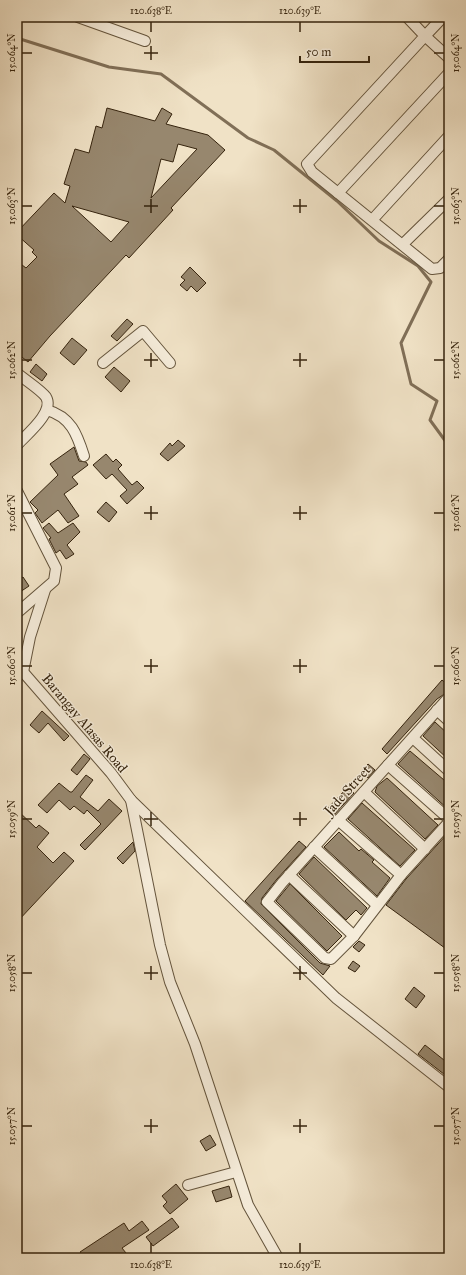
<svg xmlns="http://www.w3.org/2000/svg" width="466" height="1275" viewBox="0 0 466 1275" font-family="'IM FELL Great Primer',serif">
	<rect width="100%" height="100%" fill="#f0e2c6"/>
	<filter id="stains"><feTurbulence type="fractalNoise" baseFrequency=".005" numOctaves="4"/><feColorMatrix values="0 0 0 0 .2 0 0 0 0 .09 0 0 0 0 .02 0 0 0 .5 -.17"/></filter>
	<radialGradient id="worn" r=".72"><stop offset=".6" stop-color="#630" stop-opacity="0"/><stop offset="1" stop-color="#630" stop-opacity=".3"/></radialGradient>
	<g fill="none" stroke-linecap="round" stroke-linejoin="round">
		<path stroke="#806f57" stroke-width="3" d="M17 38 109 67 161 74 248 138 274 150 337 201 379 241 418 266 431 282 401 343 411 384 437 401 430 420 449 446"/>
	</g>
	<g fill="#97876e" stroke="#36240e" fill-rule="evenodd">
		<path d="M107 108 155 121 162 108 172 114 166 124 208 135 225 150 171 208 173 210 129 258 126 255 50 336 28 362 17 353V261L26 268 37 257 32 252 34 250 17 235V232L54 193 65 203 70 186 64 184 75 149 89 153 96 126 102 128ZM178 144 197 149 151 198 161 159 173 162ZM72 206 129 222 111 242Z"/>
		<path d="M190 267 206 283 197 292 191 286 187 291 180 285 185 280 181 277Z"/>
		<path d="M127 319 133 324 117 341 111 336Z"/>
		<path d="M72 338 87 350 74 365 60 353Z"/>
		<path d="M36 364 47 374 42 381 30 372Z"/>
		<path d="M114 367 130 381 121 392 105 377Z"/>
		<path d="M178 440 185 446 168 461 160 454 170 443 172 446Z"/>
		<path d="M74 447 79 461 86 462 88 465 72 477 78 484 64 494 79 516 68 523 58 510 42 523 35 513 38 510 30 502 58 475 50 464Z"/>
		<path d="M106 454 113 462 116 459 122 465 118 469 132 485 137 481 144 488 127 504 120 496 127 490 112 474 106 479 93 465Z"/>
		<path d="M106 502 117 512 109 522 97 512Z"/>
		<path d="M49 523 58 533 73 523 80 532 67 545 74 554 66 559 60 550 56 553 49 539 51 538 43 528Z"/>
		<path d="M23 577 29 586 20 592 17 588V581Z"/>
		<path d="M442 680 449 686V691L437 699 387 754 382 749Z"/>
		<path d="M42 711 69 736 64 741 48 723 39 733 30 725Z"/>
		<path d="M435 722 449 735V760L423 736Z"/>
		<path d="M410 751 444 780 449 777V810L398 764Z"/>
		<path d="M84 754 90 759 77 775 71 770Z"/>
		<path d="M368 764 375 770 368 778 361 772Z"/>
		<path d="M86 775 93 780 80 797 98 811 109 799 122 811 85 850 80 845 101 824 87 810 84 814 74 806 70 810 59 800 47 813 38 805 59 783 70 792H72Z"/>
		<path d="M387 778 438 825 425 839 375 792 377 786Z"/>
		<path d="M348 787 354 793 333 816 326 810Z"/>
		<path d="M362 803 415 850 400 866 348 819Z"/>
		<path d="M17 810 36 828 39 825 49 833 37 847 53 863 64 852 74 861 17 922Z"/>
		<path d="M339 832 359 851 361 849 374 860 372 862 390 878 377 896 324 847Z"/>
		<path d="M448 833 449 834V951L386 905 406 879Z"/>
		<path d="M299 841 306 847 277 879 262 898 261 904 320 963 330 966 323 975 245 901Z"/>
		<path d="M133 842 135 851 123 864 117 858Z"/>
		<path d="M314 857 367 908 361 915 356 910 346 920 299 874Z"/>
		<path d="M290 884 342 936 327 951 276 901Z"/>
		<path d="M359 941 365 945 359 952 353 947Z"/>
		<path d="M353 961 360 966 355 972 348 968Z"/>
		<path d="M414 987 425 996 416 1008 405 999Z"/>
		<path d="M425 1045 449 1064V1078L418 1054Z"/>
		<path d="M210 1135 216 1145 206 1151 200 1141Z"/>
		<path d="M176 1184 188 1199 170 1214 163 1206 167 1202 162 1196Z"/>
		<path d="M229 1186 232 1197 216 1202 212 1191Z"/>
		<path d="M172 1218 179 1227 153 1246 146 1237Z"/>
		<path d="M142 1221 149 1230 122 1248 130 1258H85L80 1252 124 1223 129 1231Z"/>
	</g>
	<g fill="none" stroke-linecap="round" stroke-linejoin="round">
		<defs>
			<g id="minor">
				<path d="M78 17 145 41"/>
				<path d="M407 17 425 36 307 164 312 172 432 269 440 268 449 259"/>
				<path d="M443 17 425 36 449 58"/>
				<path d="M338 193 449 73"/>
				<path d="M373 219 449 136"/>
				<path d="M403 244 449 199"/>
				<path d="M103 363 143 331 170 363"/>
				<path d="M17 373C25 380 41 390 46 397 55 412 26 435 17 445"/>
				<path d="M47 410C71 417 77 434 84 456"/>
				<path d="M17 491 56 568 54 581 17 613"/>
				<path d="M17 665 111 773 131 800 336 998 449 1087"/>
				<path d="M23 672 30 637 45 590"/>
				<path d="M449 697 282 883 267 902 325 958 331 959 354 936 401 875 449 822"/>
				<path d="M437 710 449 721"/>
				<path d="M413 738 449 771"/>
				<path d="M388 765 449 819"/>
				<path d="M364 792 425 849"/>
				<path d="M131 800 160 945 170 982 195 1044 248 1205 278 1258"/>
				<path d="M338 820 401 875"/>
				<path d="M314 847 377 905"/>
				<path d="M289 875 354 936"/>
				<path d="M188 1185 236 1172"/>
			</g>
		</defs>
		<use href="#minor" stroke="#64543c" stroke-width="12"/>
		<use href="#minor" stroke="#f5ecda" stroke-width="10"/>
	</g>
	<path fill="none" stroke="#36240e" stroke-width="1.5" d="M151 22V32M300 22V32M151 46V60M22 53H32M144 53H158M434 53H444M151 199V213M300 199V213M22 206H32M144 206H158M293 206H307M434 206H444M151 353V367M300 353V367M22 360H32M144 360H158M293 360H307M434 360H444M151 506V520M300 506V520M22 513H32M144 513H158M293 513H307M434 513H444M151 659V673M300 659V673M22 666H32M144 666H158M293 666H307M434 666H444M151 812V826M300 812V826M22 819H32M144 819H158M293 819H307M434 819H444M151 966V980M300 966V980M22 973H32M144 973H158M293 973H307M434 973H444M151 1119V1133M300 1119V1133M22 1126H32M144 1126H158M293 1126H307M434 1126H444M151 1243V1253M300 1243V1253"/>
	<g text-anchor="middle" stroke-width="3" stroke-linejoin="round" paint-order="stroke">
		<g font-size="14" fill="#36240e" stroke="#f5ecda">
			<text transform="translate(85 723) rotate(50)" y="5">Barangay Alasas Road</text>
			<text transform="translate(347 790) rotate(-48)" y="5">Jade Street</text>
		</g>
	</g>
	<rect width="466" height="1275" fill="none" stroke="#f0e2c6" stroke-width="44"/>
	<path d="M300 56v6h69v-6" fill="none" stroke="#36240e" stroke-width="2"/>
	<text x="306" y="56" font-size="12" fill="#36240e" stroke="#f5ecda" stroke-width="3" paint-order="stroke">50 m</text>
	<rect x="22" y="22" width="422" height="1231" fill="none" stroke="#36240e" stroke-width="1.5"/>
	<g font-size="10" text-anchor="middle" fill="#36240e">
		<text x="151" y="14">120.638°E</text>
		<text x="300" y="14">120.639°E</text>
		<text transform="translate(11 53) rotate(-90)" y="4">15.064°N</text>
		<text transform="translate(455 53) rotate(-90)" y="4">15.064°N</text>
		<text transform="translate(11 206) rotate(-90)" y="4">15.063°N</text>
		<text transform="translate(455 206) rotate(-90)" y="4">15.063°N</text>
		<text transform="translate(11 360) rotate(-90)" y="4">15.062°N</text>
		<text transform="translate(455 360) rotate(-90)" y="4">15.062°N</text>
		<text transform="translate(11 513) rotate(-90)" y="4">15.061°N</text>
		<text transform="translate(455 513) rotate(-90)" y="4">15.061°N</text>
		<text transform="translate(11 666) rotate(-90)" y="4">15.060°N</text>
		<text transform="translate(455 666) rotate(-90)" y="4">15.060°N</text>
		<text transform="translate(11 819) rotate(-90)" y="4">15.059°N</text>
		<text transform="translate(455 819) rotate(-90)" y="4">15.059°N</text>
		<text transform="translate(11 973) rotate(-90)" y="4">15.058°N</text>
		<text transform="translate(455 973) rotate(-90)" y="4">15.058°N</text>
		<text transform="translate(11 1126) rotate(-90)" y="4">15.057°N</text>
		<text transform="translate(455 1126) rotate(-90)" y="4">15.057°N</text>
		<text x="151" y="1268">120.638°E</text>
		<text x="300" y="1268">120.639°E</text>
	</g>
	<rect width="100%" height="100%" filter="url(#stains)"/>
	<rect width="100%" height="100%" fill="url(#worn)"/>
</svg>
